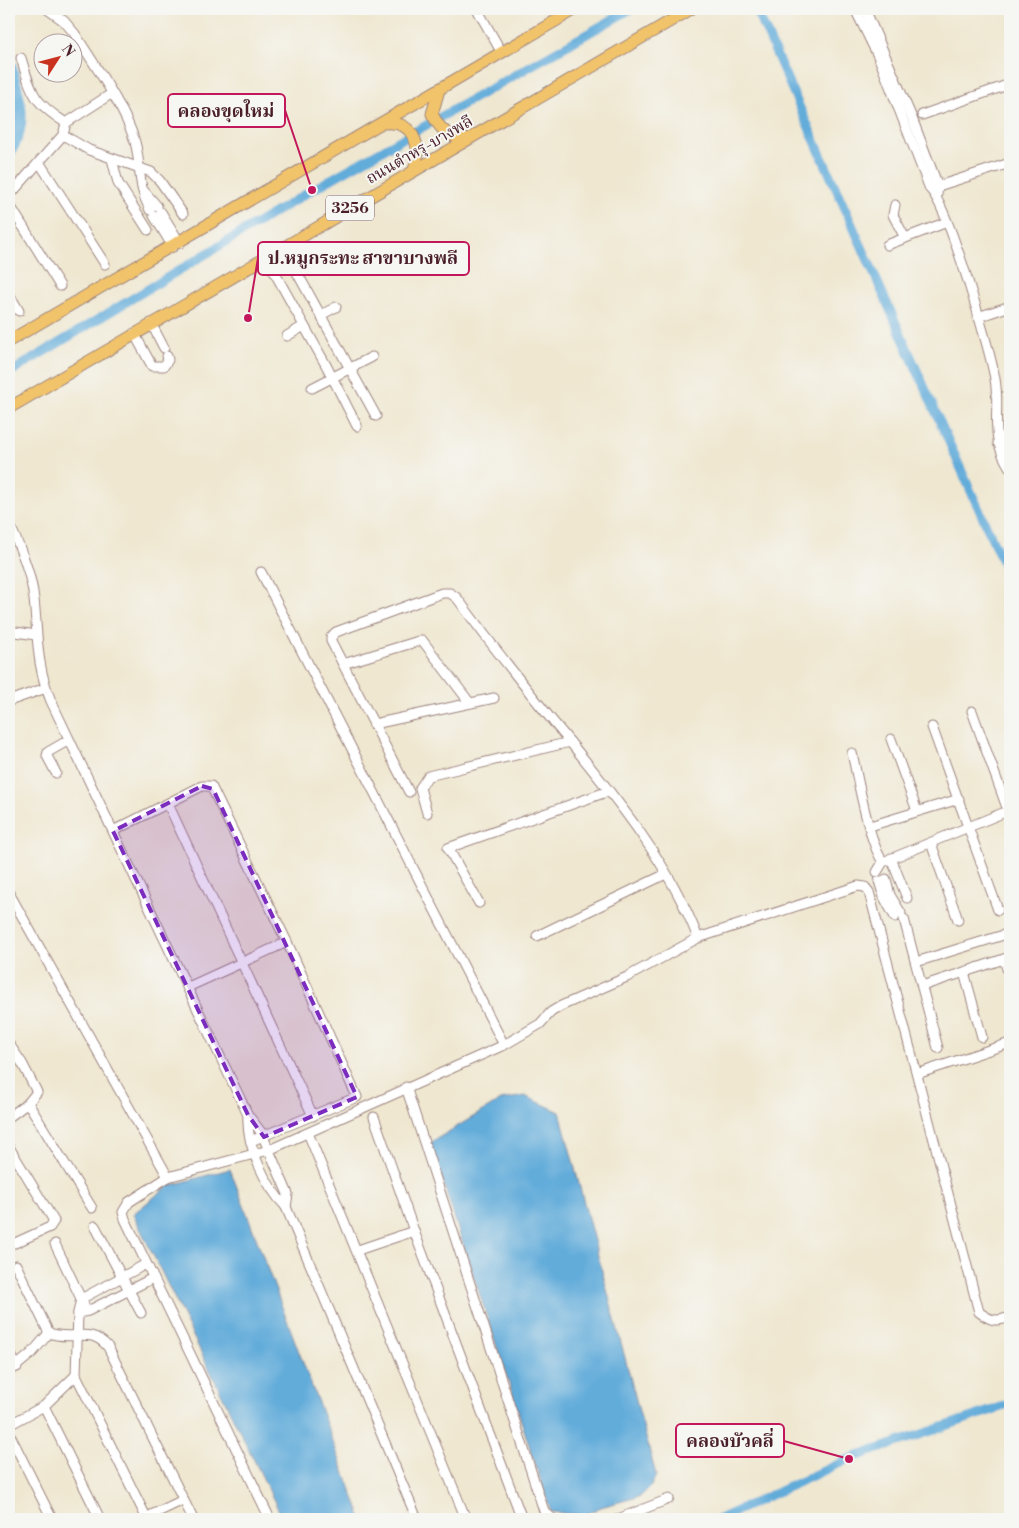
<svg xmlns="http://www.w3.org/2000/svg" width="1019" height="1528" viewBox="0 0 1019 1528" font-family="'Libre Bodoni','Noto Serif Thai',serif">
	<rect width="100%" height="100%" fill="#f6f6f2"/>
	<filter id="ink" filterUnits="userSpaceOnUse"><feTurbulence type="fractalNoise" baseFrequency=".02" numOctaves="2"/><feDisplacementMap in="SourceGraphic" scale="10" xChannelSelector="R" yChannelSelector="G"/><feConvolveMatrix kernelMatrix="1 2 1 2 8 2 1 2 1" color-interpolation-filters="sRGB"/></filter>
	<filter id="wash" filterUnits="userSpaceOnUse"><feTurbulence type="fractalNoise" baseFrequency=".0096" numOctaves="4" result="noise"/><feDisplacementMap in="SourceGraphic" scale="20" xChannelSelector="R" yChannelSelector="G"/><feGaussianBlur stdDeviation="1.12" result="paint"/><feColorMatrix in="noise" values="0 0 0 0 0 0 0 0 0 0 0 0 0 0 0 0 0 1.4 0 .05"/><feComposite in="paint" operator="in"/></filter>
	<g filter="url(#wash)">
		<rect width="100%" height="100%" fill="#efe7d0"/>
		<g fill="#62acda" stroke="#566682">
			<path d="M525 1096 560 1112 656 1475 651 1486 641 1496 601 1507 584 1515 551 1512 430 1143 501 1100Z"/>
			<path d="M230 1169 362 1519H283L133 1214 168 1186Z"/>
		</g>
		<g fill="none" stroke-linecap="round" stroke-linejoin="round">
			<g stroke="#62acda" stroke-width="9">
				<path d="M756 9 1010 579"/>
				<path d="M9 373 312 190 631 9"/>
				<path d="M719 1519 849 1459 1010 1404"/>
			</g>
			<path stroke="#62acda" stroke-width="15" d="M9 66C17 98 27 120 9 150"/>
		</g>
	</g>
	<g filter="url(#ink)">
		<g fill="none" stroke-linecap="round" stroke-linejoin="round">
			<defs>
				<g id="minor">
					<path d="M47 9 64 21 75 34C94 64 128 112 136 146 141 169 138 187 150 210"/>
					<path d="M477 9 502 53"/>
					<path d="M855 9 879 58 930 189C948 206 990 349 995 379 1001 414 988 434 1010 468"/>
					<path d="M865 9 912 118 938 186 937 195"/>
					<path d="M922 115 1010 84"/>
					<path d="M66 123 111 94"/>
					<path d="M63 135 89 150 151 172 160 181 183 214"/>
					<path d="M112 159 118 183 148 230"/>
					<path d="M39 162 105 264"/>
					<path d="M932 188 1010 163"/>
					<path d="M143 190 157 206"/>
					<path d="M9 196 63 135 66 123C33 102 32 94 21 58"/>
					<path d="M9 204 60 286"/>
					<path d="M895 205 893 215 905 238"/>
					<path d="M161 212 180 243"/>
					<path d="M154 216 173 247"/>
					<path d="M887 245 947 222"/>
					<path d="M283 247 376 416"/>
					<path d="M266 257 327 367 357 426"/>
					<path d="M9 294 19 311"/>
					<path d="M321 315 336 307"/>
					<path d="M978 317 1010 306"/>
					<path d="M151 323 164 348"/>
					<path d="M134 333 152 366H164L168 360 167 356"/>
					<path d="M287 336 304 326"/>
					<path d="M312 388 372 357"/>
					<path d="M998 443 1010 439"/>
					<path d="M9 523C20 548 31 572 34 599 38 636 36 665 51 701L248 1115 261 1132 288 1194 286 1207"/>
					<path d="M261 572 504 1045"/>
					<path d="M9 631 36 635"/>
					<path d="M343 664 422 640 470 703"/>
					<path d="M9 701 46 688"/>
					<path d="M972 711 1010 816"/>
					<path d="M374 724 494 698"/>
					<path d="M932 727 998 910"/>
					<path d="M891 739 917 811"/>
					<path d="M852 753C858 779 869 843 883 862"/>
					<path d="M56 773 47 756 48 752 69 740"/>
					<path d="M409 792 331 641V637L336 632 442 593H450L457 598C493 647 531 695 570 742 619 802 670 865 698 938"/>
					<path d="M168 804 313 1116"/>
					<path d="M427 813 420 788 428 776 570 742"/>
					<path d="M870 826 959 799"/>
					<path d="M113 831 202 786H211L287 942 357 1097 251 1141"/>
					<path d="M931 843 958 920"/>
					<path d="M891 858 907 898"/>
					<path d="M877 872 883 862 1010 810"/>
					<path d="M886 879 890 895 901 913"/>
					<path d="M879 881 884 897 895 917"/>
					<path d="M9 893 168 1177"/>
					<path d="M479 903 448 848 609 791"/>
					<path d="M904 919 938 1048"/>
					<path d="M537 936 666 874"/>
					<path d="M1004 959 1010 979"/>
					<path d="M916 962 1010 933"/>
					<path d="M964 972 982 1037"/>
					<path d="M922 986 1010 957"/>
					<path d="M188 987 287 942"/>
					<path d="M9 1044 22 1063 37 1092 28 1103 9 1117"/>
					<path d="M917 1074 1010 1043"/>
					<path d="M406 1087 544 1511 553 1519"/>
					<path d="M28 1103 92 1208"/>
					<path d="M248 1115C246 1146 265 1185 286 1207L417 1519"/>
					<path d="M374 1117 414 1231 522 1519"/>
					<path d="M308 1133 466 1519"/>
					<path d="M9 1147 54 1221 50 1227 15 1243H9"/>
					<path d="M95 1226 141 1313"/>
					<path d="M55 1244 84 1305"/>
					<path d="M358 1250 414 1231"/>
					<path d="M16 1265 49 1333C73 1342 89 1325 108 1347L193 1519"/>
					<path d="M78 1313 88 1311 153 1278"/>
					<path d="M9 1351 17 1367"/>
					<path d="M9 1372 32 1353 49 1333"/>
					<path d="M76 1375 147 1519"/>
					<path d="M44 1406 100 1519"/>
					<path d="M9 1425 44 1406 76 1375 78 1313 81 1299 146 1264"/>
					<path d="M9 1433 52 1519"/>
					<path d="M143 1519 183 1500"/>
					<path d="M270 1519 125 1219 123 1212 129 1202 168 1177 269 1150 504 1045 540 1024 551 1012 561 1006 627 977 698 938 858 886 865 887 869 892 979 1312C991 1321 996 1322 1010 1317"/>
					<path d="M618 1519 669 1499"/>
				</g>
				<g id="major">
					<path d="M439 90 432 114C441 131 448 137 468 139"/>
					<path d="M385 123C413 120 423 146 414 170"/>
					<path d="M9 341 576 9"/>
					<path d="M9 408 691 9"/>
				</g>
			</defs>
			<use href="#minor" stroke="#9c837e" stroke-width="11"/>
			<use href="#major" stroke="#9c837e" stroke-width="13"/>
			<use href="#minor" stroke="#fff" stroke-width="9"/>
			<use href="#major" stroke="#f1c36a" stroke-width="11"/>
		</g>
	</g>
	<path fill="#7b2cbf" fill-opacity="0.2" stroke="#7b2cbf" stroke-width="4" stroke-dasharray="10 6" stroke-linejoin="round" d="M202 786 213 789 357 1097 264 1137 248 1115 113 831Z"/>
	<g text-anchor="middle" stroke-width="4" stroke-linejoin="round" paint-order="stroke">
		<rect fill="#f6f6f2" stroke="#7e6067" stroke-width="1" x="326" y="195.5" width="48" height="25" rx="4"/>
		<g font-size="15" font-weight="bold" fill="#4a1f2b">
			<text x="350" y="213">3256</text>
		</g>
		<g font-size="16" fill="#4a1f2b" stroke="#f6f6f2">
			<text transform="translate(419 149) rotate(-30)" y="6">ถนนตำหรุ-บางพลี</text>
		</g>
	</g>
	<path fill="none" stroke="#c2185b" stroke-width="2" d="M312 190L285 110M248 318L258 258M849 1459L784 1441"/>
	<g fill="#c2185b" stroke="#f6f6f2" stroke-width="2">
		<circle cx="312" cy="190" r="5"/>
		<circle cx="248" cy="318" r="5"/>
		<circle cx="849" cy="1459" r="5"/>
	</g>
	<g fill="#f6f6f2" stroke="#c2185b" stroke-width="2">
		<rect x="168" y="94" width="117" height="33" rx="5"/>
		<rect x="258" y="242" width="211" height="33" rx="5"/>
		<rect x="676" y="1424" width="108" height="33" rx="5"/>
	</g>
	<g font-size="18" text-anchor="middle" font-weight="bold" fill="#4a1f2b">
		<text x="226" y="117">คลองขุดใหม่</text>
		<text x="363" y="264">ป.หมูกระทะ สาขาบางพลี</text>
		<text x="730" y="1447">คลองบัวคลี่</text>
	</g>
	<rect width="1019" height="1528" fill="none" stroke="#f6f6f2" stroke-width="30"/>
	<g transform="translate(58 58) rotate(54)"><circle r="24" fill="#f6f6f2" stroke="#b1a0a2"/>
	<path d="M0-4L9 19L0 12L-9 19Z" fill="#c8321e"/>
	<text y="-8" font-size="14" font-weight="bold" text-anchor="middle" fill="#4a1f2b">N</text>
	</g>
</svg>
